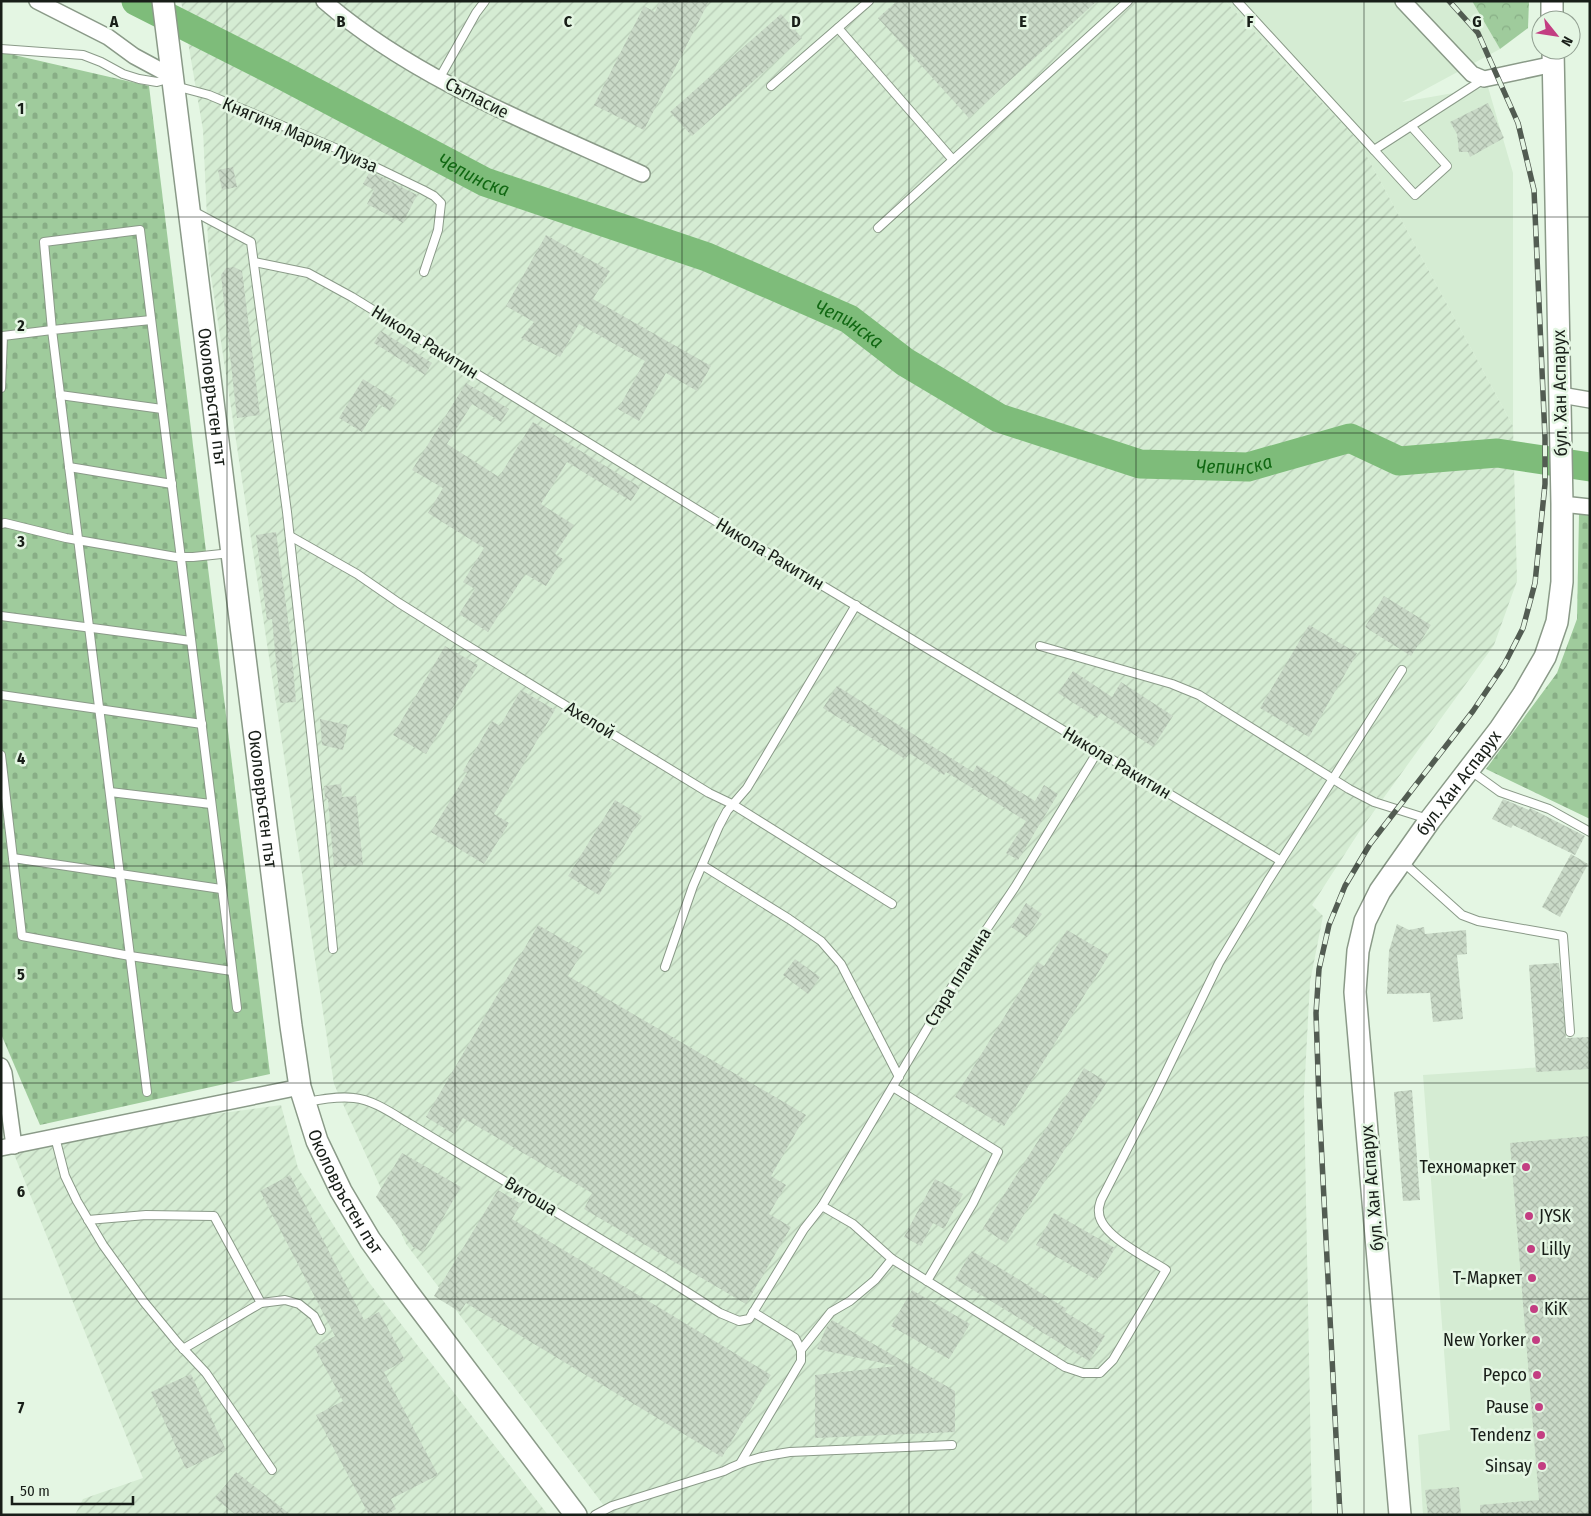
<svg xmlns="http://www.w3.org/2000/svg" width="1591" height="1516" viewBox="0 0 1591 1516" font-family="'Fira Sans Condensed',sans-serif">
	<defs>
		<pattern id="industrial-furrows" width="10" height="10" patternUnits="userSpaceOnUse" patternTransform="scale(1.25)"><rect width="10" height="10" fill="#d5ecd3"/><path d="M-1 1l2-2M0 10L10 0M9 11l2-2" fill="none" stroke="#b6cab4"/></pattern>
		<pattern id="cemetery-stones" width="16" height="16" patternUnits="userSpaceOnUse" patternTransform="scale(1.25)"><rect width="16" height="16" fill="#9fcb9c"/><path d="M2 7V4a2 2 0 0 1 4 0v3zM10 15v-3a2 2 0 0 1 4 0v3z" fill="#88ae86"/></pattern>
		<pattern id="park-crowns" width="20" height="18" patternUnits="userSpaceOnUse" patternTransform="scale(1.25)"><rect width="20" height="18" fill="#9fcb9c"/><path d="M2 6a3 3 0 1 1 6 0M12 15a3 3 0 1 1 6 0" fill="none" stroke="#88ae86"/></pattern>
		<pattern id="building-cross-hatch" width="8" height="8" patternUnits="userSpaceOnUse" patternTransform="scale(1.25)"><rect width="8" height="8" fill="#c9d9c7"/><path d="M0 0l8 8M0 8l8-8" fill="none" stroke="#acbaaa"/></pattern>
	</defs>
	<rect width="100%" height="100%" fill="#e4f6e3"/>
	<g fill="#d5ecd3">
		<path d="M1225 1H1472L1500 49 1402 102 1488 87 1513 173V426L1358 140Z"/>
		<path d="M1590 1064V1515H1423L1418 1435 1450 1430 1423 1075Z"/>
	</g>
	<g fill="url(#industrial-furrows)">
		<path d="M181 1H1225L1358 140 1513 426 1517 581 1494 645 1359 832 1312 905 1323 916 1310 982 1304 1095 1312 1515H611L406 1244 334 1084 209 263 203 130Z"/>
		<path d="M281 1105 298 1168 368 1281 548 1515H75L83 1499 143 1478 14 1154 127 1126Z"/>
	</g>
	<g fill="url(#cemetery-stones)">
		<path d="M1 52 149 86 270 1074 40 1125 1 1034Z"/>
		<path d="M1579 514 1590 515V819L1486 769 1557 673 1577 619Z"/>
	</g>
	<path fill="url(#park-crowns)" d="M1472 1H1529L1528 28 1500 49Z"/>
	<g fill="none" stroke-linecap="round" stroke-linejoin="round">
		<path stroke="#7ebc7a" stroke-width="29" id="s1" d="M136 1 284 76 485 182 707 257 849 319 905 362 999 418 1140 464 1248 467 1350 438 1399 461 1497 453 1590 467"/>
	</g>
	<g fill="url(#building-cross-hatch)">
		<path d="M660 1H709L644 130 594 105 644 6 655 12Z"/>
		<path d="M897 1H1097L969 118 878 18Z"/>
		<path d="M781 14 802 38 692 136 670 112Z"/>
		<path d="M1488 103 1504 138 1470 157 1468 152H1459L1457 134 1450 122Z"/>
		<path d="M233 167 237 187 222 190 218 170Z"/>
		<path d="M370 171 417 195 403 223 367 204 374 190 363 184Z"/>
		<path d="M546 235 610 271 593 299 711 366 697 391 666 373 639 421 618 409 645 361 579 324 560 357 521 338 534 322 506 306Z"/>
		<path d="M234 267 242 271 260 415 237 418 221 275 226 268Z"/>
		<path d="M381 331 432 363 425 375 374 343Z"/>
		<path d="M363 379 397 400 390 411 379 404 362 432 339 418Z"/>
		<path d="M466 383 509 409 501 422 472 404 447 444 499 477 533 422 640 487 631 501 567 462 541 504 574 525 555 554 563 559 546 586 525 574 488 632 459 614 475 589 463 582 484 548 428 513 443 488 412 470Z"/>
		<path d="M276 532 290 634 296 702 280 703 272 619 267 620 256 535Z"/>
		<path d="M1384 596 1431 625 1411 656 1365 627Z"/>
		<path d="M1309 625 1357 653 1309 737 1260 708Z"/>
		<path d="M445 646 478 665 426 754 393 735Z"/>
		<path d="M1073 671 1112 697 1121 682 1173 716 1153 747 1101 713 1097 718 1058 693Z"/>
		<path d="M837 686 973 772 977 765 1035 801 1044 785 1058 794 1018 860 1006 853 1026 821 946 772 944 775 909 753 905 759 823 708Z"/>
		<path d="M521 690 555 710 494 814 509 823 484 864 431 832 467 773 463 771 492 721 500 726Z"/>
		<path d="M320 719 348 725 343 750 322 745Z"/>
		<path d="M341 784 342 797 356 796 363 865 334 867 328 799H325L324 786Z"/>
		<path d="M1503 799 1529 810 1530 808 1585 836 1575 855 1513 825 1511 828 1492 819Z"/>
		<path d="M615 800 642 816 609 871 612 873 599 895 568 876Z"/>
		<path d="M1571 854 1588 864 1560 917 1542 907Z"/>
		<path d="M1026 903 1042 914 1027 937 1011 927Z"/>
		<path d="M1397 924 1409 930 1424 927 1425 934 1466 930 1467 954 1457 955 1463 1019 1433 1022 1430 993 1387 994 1389 951Z"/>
		<path d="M538 925 583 951 568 976 806 1115 771 1176 786 1185 769 1214 791 1227 746 1304 584 1209 592 1193 463 1118 454 1134 426 1117Z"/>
		<path d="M1067 930 1109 955 1004 1126 955 1097 1038 962 1044 966Z"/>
		<path d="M795 959 820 977 808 994 783 975Z"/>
		<path d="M1559 963 1566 1038 1590 1037V1069L1536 1072 1529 965Z"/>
		<path d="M1084 1068 1107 1082 1006 1243 983 1228Z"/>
		<path d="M1412 1090 1420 1200 1403 1201 1394 1092Z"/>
		<path d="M1590 1136V1515H1480V1505L1539 1500 1510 1143Z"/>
		<path d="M402 1153 461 1187 423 1252 413 1247 376 1197Z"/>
		<path d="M290 1175 364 1320 379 1312 405 1360 384 1372 438 1475 391 1499 396 1509 386 1515H369L316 1415 343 1401 314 1347 335 1336 260 1191Z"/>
		<path d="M935 1179 963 1194 944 1229 933 1223 921 1246 904 1237Z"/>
		<path d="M498 1190 521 1204 512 1219 771 1375 722 1457 466 1303 460 1312 434 1296Z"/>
		<path d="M1054 1213 1115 1248 1097 1280 1036 1245Z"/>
		<path d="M972 1251 1067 1309 1065 1312 1105 1336 1089 1361 955 1279Z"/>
		<path d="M912 1290 970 1324 949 1359 891 1326Z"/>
		<path d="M832 1320 955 1391V1432L815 1438V1375L896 1366 817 1349 827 1326Z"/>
		<path d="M191 1374 226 1450 186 1469 151 1392Z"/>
		<path d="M236 1472 291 1515H236L215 1498Z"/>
		<path d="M1459 1487 1461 1515H1428L1425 1490Z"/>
	</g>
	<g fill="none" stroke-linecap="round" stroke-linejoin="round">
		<defs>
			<g id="lane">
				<path d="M1237 1 1374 150"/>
				<path d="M838 28 953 160"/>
				<path d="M1 49 83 55 101 62 123 74 139 79 157 82 171 78"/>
				<path d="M439 79 476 13 485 1"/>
				<path d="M175 86 209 95 340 150 423 190 434 196 441 203 438 230 424 272"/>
				<path d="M771 86 869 1"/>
				<path d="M1411 126 1447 166 1415 195 1374 150 1484 79"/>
				<path d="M193 211 251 242 287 512 321 824 333 949"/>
				<path d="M878 228 1128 1"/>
				<path d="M254 262 308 273 352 297 748 541 1281 861"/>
				<path d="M1 388 3 336 52 330 44 242 140 230 237 1008"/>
				<path d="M60 395 162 409"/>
				<path d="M69 467 172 484"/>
				<path d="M1 524 5 523 66 538 176 557H193L231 553"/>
				<path d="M290 536 357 574 399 603 458 640 709 793 732 804 892 904"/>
				<path d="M1 616 191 641"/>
				<path d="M1040 646 1172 684 1199 695 1349 789 1374 802 1428 819"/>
				<path d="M1 695 202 724"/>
				<path d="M1 755 22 936 130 956 232 971"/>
				<path d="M1471 771 1500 792 1549 809 1590 832"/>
				<path d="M110 792 211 804"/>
				<path d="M13 858 221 889"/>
				<path d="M1403 862 1462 915 1478 921 1563 936 1570 1032"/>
				<path d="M702 865 789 919 821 941 841 964 899 1077"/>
				<path d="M665 967 693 886 719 826 727 811 747 788 856 605"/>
				<path d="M893 1087 998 1152 973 1203 927 1281"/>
				<path d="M147 1092 52 330 151 320"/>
				<path d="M307 1102C322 1099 338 1096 354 1098 374 1100 393 1114 410 1124L665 1278 720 1313 739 1321 749 1319 804 1229 822 1206 982 936 1015 887 1098 751"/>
				<path d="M55 1137 65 1176 77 1201 103 1245 144 1302 177 1342 206 1373 272 1470"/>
				<path d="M822 1206 853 1224 892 1259 1065 1367 1083 1373H1100L1113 1360 1166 1270C1148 1258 1099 1235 1099 1212 1098 1208 1100 1204 1101 1200L1156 1093 1219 963 1268 881 1402 670"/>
				<path d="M88 1220 146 1215 214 1216 261 1303"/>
				<path d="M183 1349 261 1303 285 1300 299 1304 314 1316 321 1330"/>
				<path d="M801 1350 831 1312 850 1301 875 1280 892 1259"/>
				<path d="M741 1462 801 1361V1350L795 1338 753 1312"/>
				<path d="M595 1515 612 1506 724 1471C747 1459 765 1456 790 1452L952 1445"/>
			</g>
			<g id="street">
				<path d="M37 1 108 37 134 56 173 77"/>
				<path d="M324 1C414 79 534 125 642 174"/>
				<path d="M1403 1 1472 74 1484 79 1554 64"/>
				<path d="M1561 395 1590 400"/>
				<path d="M1562 504 1590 507"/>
				<path d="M1 1066 4 1073 14 1146"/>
				<path d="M1 1148 300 1087"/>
			</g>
			<g id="secondary">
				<path id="s2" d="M163 1 291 1026 300 1087 317 1141 341 1191 370 1240 406 1290 576 1515"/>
				<path d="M1552 1V20"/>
				<path id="s3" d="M1400 1515 1355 992 1358 951 1365 921 1380 891 1430 820 1500 729 1523 695 1545 657 1557 622 1562 582V504L1553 50"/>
			</g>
		</defs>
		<use href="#lane" stroke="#8a9a88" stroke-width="10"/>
		<use href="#street" stroke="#8a9a88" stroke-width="18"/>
		<use href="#secondary" stroke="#8a9a88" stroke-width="24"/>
		<use href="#lane" stroke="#fff" stroke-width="8"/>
		<use href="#street" stroke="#fff" stroke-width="15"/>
		<use href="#secondary" stroke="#fff" stroke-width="21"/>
		<defs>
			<path id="rail" d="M1340 1515 1319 1101 1316 1013 1319 969 1329 925 1345 886 1370 844 1473 711 1504 665 1523 628 1535 583 1545 484V438L1534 190 1518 123 1478 33 1449 1"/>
		</defs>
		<use href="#rail" stroke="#525c52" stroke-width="5.5"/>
		<use href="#rail" stroke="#e4f6e3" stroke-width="4" stroke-dasharray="11" stroke-linecap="butt"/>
	</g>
	<path fill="none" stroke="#181e18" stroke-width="1" stroke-opacity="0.55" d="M227 1V1515M455 1V1515M682 1V1515M909 1V1515M1136 1V1515M1364 1V1515M1 217H1590M1 433H1590M1 650H1590M1 866H1590M1 1083H1590M1 1299H1590"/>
	<g fill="#c33e82" stroke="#e4f6e3" stroke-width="2">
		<circle cx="1526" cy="1167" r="5"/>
		<circle cx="1529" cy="1216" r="5"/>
		<circle cx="1531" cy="1249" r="5"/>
		<circle cx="1532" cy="1278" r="5"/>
		<circle cx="1534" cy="1309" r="5"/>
		<circle cx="1536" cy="1340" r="5"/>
		<circle cx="1537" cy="1375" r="5"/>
		<circle cx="1539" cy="1407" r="5"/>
		<circle cx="1541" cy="1435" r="5"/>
		<circle cx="1542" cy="1466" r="5"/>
	</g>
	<g text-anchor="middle" stroke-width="5" stroke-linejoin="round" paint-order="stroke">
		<g font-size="18" fill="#181e18" stroke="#e4f6e3">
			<text transform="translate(477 98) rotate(27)" y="6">Съгласие</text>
			<text transform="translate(300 135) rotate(23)" y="6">Княгиня Мария Луиза</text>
			<text transform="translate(425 342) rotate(32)" y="6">Никола Ракитин</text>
			<text transform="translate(1560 393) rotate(-91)" y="6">бул. Хан Аспарух</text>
			<text dy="6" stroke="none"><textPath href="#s2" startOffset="399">Околовръстен път</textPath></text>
			<text transform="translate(770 554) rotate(31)" y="6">Никола Ракитин</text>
			<text transform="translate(590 720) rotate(31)" y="6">Ахелой</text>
			<text transform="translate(1117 763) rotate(31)" y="6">Никола Ракитин</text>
			<text dy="6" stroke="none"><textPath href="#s3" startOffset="764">бул. Хан Аспарух</textPath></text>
			<text dy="6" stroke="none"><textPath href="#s2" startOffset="804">Околовръстен път</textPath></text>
			<text transform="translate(958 977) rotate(-59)" y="6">Стара планина</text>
			<text transform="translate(1372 1188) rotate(-95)" y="6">бул. Хан Аспарух</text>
			<text dy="6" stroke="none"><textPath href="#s2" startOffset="1209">Околовръстен път</textPath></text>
			<text transform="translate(531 1196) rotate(31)" y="6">Витоша</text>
		</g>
		<g font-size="18" fill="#181e18" stroke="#e4f6e3" text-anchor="end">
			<text x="1516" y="1173">Техномаркет</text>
			<text x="1539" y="1222" text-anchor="start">JYSK</text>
			<text x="1541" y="1255" text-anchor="start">Lilly</text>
			<text x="1522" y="1284">Т-Маркет</text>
			<text x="1544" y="1315" text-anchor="start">KiK</text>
			<text x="1526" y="1346">New Yorker</text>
			<text x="1527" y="1381">Pepco</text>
			<text x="1529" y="1413">Pause</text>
			<text x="1531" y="1441">Tendenz</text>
			<text x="1532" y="1472">Sinsay</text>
		</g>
		<g font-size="19" font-style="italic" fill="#106812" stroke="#e4f6e3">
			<text dy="7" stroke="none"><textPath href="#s1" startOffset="380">Чепинска</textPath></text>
			<text dy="7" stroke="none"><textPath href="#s1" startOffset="785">Чепинска</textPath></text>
			<text dy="7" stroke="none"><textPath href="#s1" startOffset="1205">Чепинска</textPath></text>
		</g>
	</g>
	<g font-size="16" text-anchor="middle" font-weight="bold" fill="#181e18" stroke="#e4f6e3" stroke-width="5" stroke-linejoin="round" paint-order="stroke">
		<text x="114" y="27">A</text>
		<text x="341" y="27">B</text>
		<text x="568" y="27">C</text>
		<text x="796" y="27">D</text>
		<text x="1023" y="27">E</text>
		<text x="1250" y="27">F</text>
		<text x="1477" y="27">G</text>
		<text x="21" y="114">1</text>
		<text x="21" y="331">2</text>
		<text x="21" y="547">3</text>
		<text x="21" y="764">4</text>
		<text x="21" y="980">5</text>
		<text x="21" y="1197">6</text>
		<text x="21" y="1413">7</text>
	</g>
	<rect width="1591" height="1516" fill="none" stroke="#181e18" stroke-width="5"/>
	<g transform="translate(1556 35) rotate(120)"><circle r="24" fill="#e4f6e3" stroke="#92a092"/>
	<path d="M0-4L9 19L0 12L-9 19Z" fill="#c33e82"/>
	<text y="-8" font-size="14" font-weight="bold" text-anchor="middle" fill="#181e18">N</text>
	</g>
	<path d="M12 1496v8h121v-8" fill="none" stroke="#181e18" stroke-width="2.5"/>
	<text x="20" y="1496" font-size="15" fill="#181e18" stroke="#e4f6e3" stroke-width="4" paint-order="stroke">50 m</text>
</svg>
